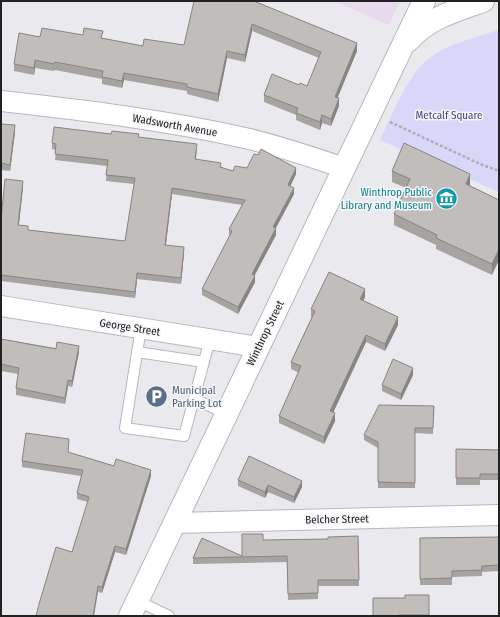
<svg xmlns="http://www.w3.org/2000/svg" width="500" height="617" viewBox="0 0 500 617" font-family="'Fira Sans Condensed',sans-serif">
	<rect width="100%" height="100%" fill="#e9e9ee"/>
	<path fill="#e8daed" d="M335 1H400L389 25Z"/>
	<path fill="#d8d7f9" d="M499 30V192L380 140C391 117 409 71 431 57 451 43 476 37 499 30Z"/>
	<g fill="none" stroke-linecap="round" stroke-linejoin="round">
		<defs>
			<g id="lane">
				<path d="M141 328 125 428 184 436 210 339"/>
				<path d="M137 352 204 362"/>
				<path d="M194 399 227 414"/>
				<path d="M138 601 169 616"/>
			</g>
			<g id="street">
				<path d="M1 101C83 110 165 120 245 138 279 146 312 157 344 168"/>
				<path d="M1 306 259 347"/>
				<path d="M175 523 499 515"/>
			</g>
			<g id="secondary">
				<path d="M409 40C428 18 457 10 483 1"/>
				<path d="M130 616 424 1"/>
			</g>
		</defs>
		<use href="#lane" stroke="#b8b8bc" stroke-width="12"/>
		<use href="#street" stroke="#b8b8bc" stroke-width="22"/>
		<use href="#secondary" stroke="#b8b8bc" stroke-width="24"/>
		<path stroke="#adadb1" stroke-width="2.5" stroke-dasharray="3 2" stroke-linecap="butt" d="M390 122 480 164 499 171"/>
		<use href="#lane" stroke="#fff" stroke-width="10"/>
		<use href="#street" stroke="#fff" stroke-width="20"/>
		<use href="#secondary" stroke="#fff" stroke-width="22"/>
	</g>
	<g fill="#a6a3a0">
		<path d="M257 2 357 51 337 98 339 106 331 126 322 123 320 130 296 120V115L264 102V95L299 85 307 86 319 58 252 31 245 62 227 58 218 102 187 94V91L124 80 122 88 102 84V79L55 70 54 71 35 68 34 75 14 71V64L40 37 103 38 143 46 184 45Z"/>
		<path d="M1 124 15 132 10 171 1 170Z"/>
		<path d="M111 134 139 137 197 150 196 159 233 171 247 168 296 174 290 186 294 194 276 228V235L255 275V282L238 314 202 295V289L230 236 229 235V229L242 205 172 194 166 245 184 253 181 284 137 279 135 298 1 281V219L23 187 19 225 28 230 125 241 134 184 106 181 107 166 55 160 56 150 52 149V143Z"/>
		<path d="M392 171 470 185V186L499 200 492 275 436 249V245L394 225V214L406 188 392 182Z"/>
		<path d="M365 297 363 301 398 325 385 351 366 342 333 413 335 421 324 444 279 423V416L299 373 291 369V362L312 317H311V309Z"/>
		<path d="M1 339 79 352 72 387 68 386 65 404 16 395V388L18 374 1 371Z"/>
		<path d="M413 375 401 400 382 391V385Z"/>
		<path d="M434 406 433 434 415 433V488H378V448L364 440V435Z"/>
		<path d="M69 445 68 452 114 466 151 476 126 555 115 552 102 593 98 592 72 552 88 502 77 499V493L81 476 22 467V461Z"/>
		<path d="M456 449 499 450V480H480V485H456Z"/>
		<path d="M238 480 302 487 294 503 268 492 265 498 238 486Z"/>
		<path d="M358 536 359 586H318V599L288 600 287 562 193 564V558L242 556 263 540 328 539Z"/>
		<path d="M499 537V571L482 572V576L452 577V585H420V538Z"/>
		<path d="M429 595V616H373L405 598Z"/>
	</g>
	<g fill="#878482">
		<path d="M252 24V31L245 62V55Z"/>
		<path d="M357 43V51L335 104V97Z"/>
		<path d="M227 51V58L218 102V94Z"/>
		<path d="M35 60V68L34 75V68Z"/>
		<path d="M124 73V80L122 88V81Z"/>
		<path d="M339 98V106L331 126V119Z"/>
		<path d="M322 115V123L320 130V122Z"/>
		<path d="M15 125V132L10 171V165Z"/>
		<path d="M296 168V174L288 191V185Z"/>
		<path d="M470 174V185L466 195V184Z"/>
		<path d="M23 181V187L18 231V225Z"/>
		<path d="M172 188V194L165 251V245Z"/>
		<path d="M294 188V194L273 233V227Z"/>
		<path d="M276 228V235L252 280V274Z"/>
		<path d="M184 247V253L181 284V278Z"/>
		<path d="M499 249V260L492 275V264Z"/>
		<path d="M137 273V279L135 298V292Z"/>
		<path d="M255 276V282L238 314V307Z"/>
		<path d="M365 289V297L360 307V299Z"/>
		<path d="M398 317V325L385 351V344Z"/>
		<path d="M366 335V342L330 419V411Z"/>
		<path d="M79 346V352L72 387V381Z"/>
		<path d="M413 368V375L401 400V394Z"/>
		<path d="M68 380V386L65 404V398Z"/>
		<path d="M335 413V421L324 444V437Z"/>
		<path d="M151 470V476L126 555V549Z"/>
		<path d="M302 481V487L294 503V497Z"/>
		<path d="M268 485V492L265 498V492Z"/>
		<path d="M115 546V552L102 593V587Z"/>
		<path d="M98 586V592L94 616H93Z"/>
	</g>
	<g fill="#c1bdba" stroke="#878482">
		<path d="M194 1H257L256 2 357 43 335 97 339 98 331 119 322 115 320 122 296 113 298 108 264 95 272 74 299 85 300 83 307 86 321 52 252 24 245 55 227 51 218 94 187 87V84L124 73 122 81 102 77 103 71 55 62 54 64 35 60 34 68 14 64 19 33 40 37 42 28 83 35 84 28 103 31 101 38 143 46 144 39 184 45Z"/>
		<path d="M1 124 15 125 10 165 1 163Z"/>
		<path d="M54 127 111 134 112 131 139 134 138 137 197 144 195 159 221 163 220 167 233 171 235 166 247 168 254 154 258 155 261 149 296 168 288 185 294 188 273 227 276 228 252 274 255 276 238 307 202 289 232 231 229 229 245 200 172 188 165 245 184 247 181 278 137 273 135 292 1 275V219L5 179 23 181 18 225 28 226V230L125 241 135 178 106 175 108 160 55 154 56 144 52 143Z"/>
		<path d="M404 143 470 174 466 184 499 200V249L492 264 436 238 437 235 394 214 410 179 392 171Z"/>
		<path d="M329 272 365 289 360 299 398 317 385 344 366 335 330 411 335 413 324 437 279 416 301 366 291 362 315 311 311 309Z"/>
		<path d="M1 339 56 349 57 342 79 346 72 381 68 380 65 398 16 388 19 368 1 364Z"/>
		<path d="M393 359 413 368 401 394 382 385Z"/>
		<path d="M379 405 434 406 433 428H415V483L378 482V442L364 435Z"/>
		<path d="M26 433 69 439 68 452 114 466 116 459 151 470 126 549 115 546 102 587 98 586 93 616H36L39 604 56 547 72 552 89 497 77 493 83 470 22 461Z"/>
		<path d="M456 449 499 450V474H480V478H456Z"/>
		<path d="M249 456 302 481 294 497 268 485 265 492 238 480Z"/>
		<path d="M242 534H263V540L328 539V537L358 536 359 580H318V593L288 594 287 556 193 558 202 538 242 556Z"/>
		<path d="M499 537V565L482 566V570L452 571V578L420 579V538Z"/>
		<path d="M405 595H429V615H399V616H373V598H405Z"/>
	</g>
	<defs>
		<symbol id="museum-disc" viewBox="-11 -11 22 22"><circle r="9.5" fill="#0f9aa8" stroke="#f7f7fb"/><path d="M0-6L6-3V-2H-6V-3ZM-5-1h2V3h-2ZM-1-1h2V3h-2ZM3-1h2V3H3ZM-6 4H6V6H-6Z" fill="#fff"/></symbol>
		<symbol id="parking-disc" viewBox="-11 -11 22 22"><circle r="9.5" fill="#5c6f8a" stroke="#f7f7fb"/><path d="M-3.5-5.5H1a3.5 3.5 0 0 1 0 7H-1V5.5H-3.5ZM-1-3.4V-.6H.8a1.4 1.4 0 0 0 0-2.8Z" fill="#fff"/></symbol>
	</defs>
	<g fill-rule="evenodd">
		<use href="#museum-disc" x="434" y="186" width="25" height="25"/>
		<use href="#parking-disc" x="144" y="384" width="25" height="25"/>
	</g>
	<g text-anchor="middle" stroke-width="3" stroke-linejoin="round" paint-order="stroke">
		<g font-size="11" fill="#48417b" stroke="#f7f7fb">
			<text x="449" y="119">Metcalf Square</text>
		</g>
		<g font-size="11" fill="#222223" stroke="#f7f7fb">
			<text transform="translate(175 125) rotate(10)" y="4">Wadsworth Avenue</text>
			<text transform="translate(130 327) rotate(9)" y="4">George Street</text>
			<text transform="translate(265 333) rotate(-64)" y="4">Winthrop Street</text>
			<text transform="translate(337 519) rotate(-1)" y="4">Belcher Street</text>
		</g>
		<g font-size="11" fill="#0d838f" stroke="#f7f7fb" text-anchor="end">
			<text x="432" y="196">Winthrop Public<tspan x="432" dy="13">Library and Museum</tspan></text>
		</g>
		<g font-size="11" fill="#4e5e75" stroke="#f7f7fb" text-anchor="start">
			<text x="172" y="394">Municipal<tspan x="172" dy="13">Parking Lot</tspan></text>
		</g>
	</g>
	<rect width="500" height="617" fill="none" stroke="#222223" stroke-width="4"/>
</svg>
